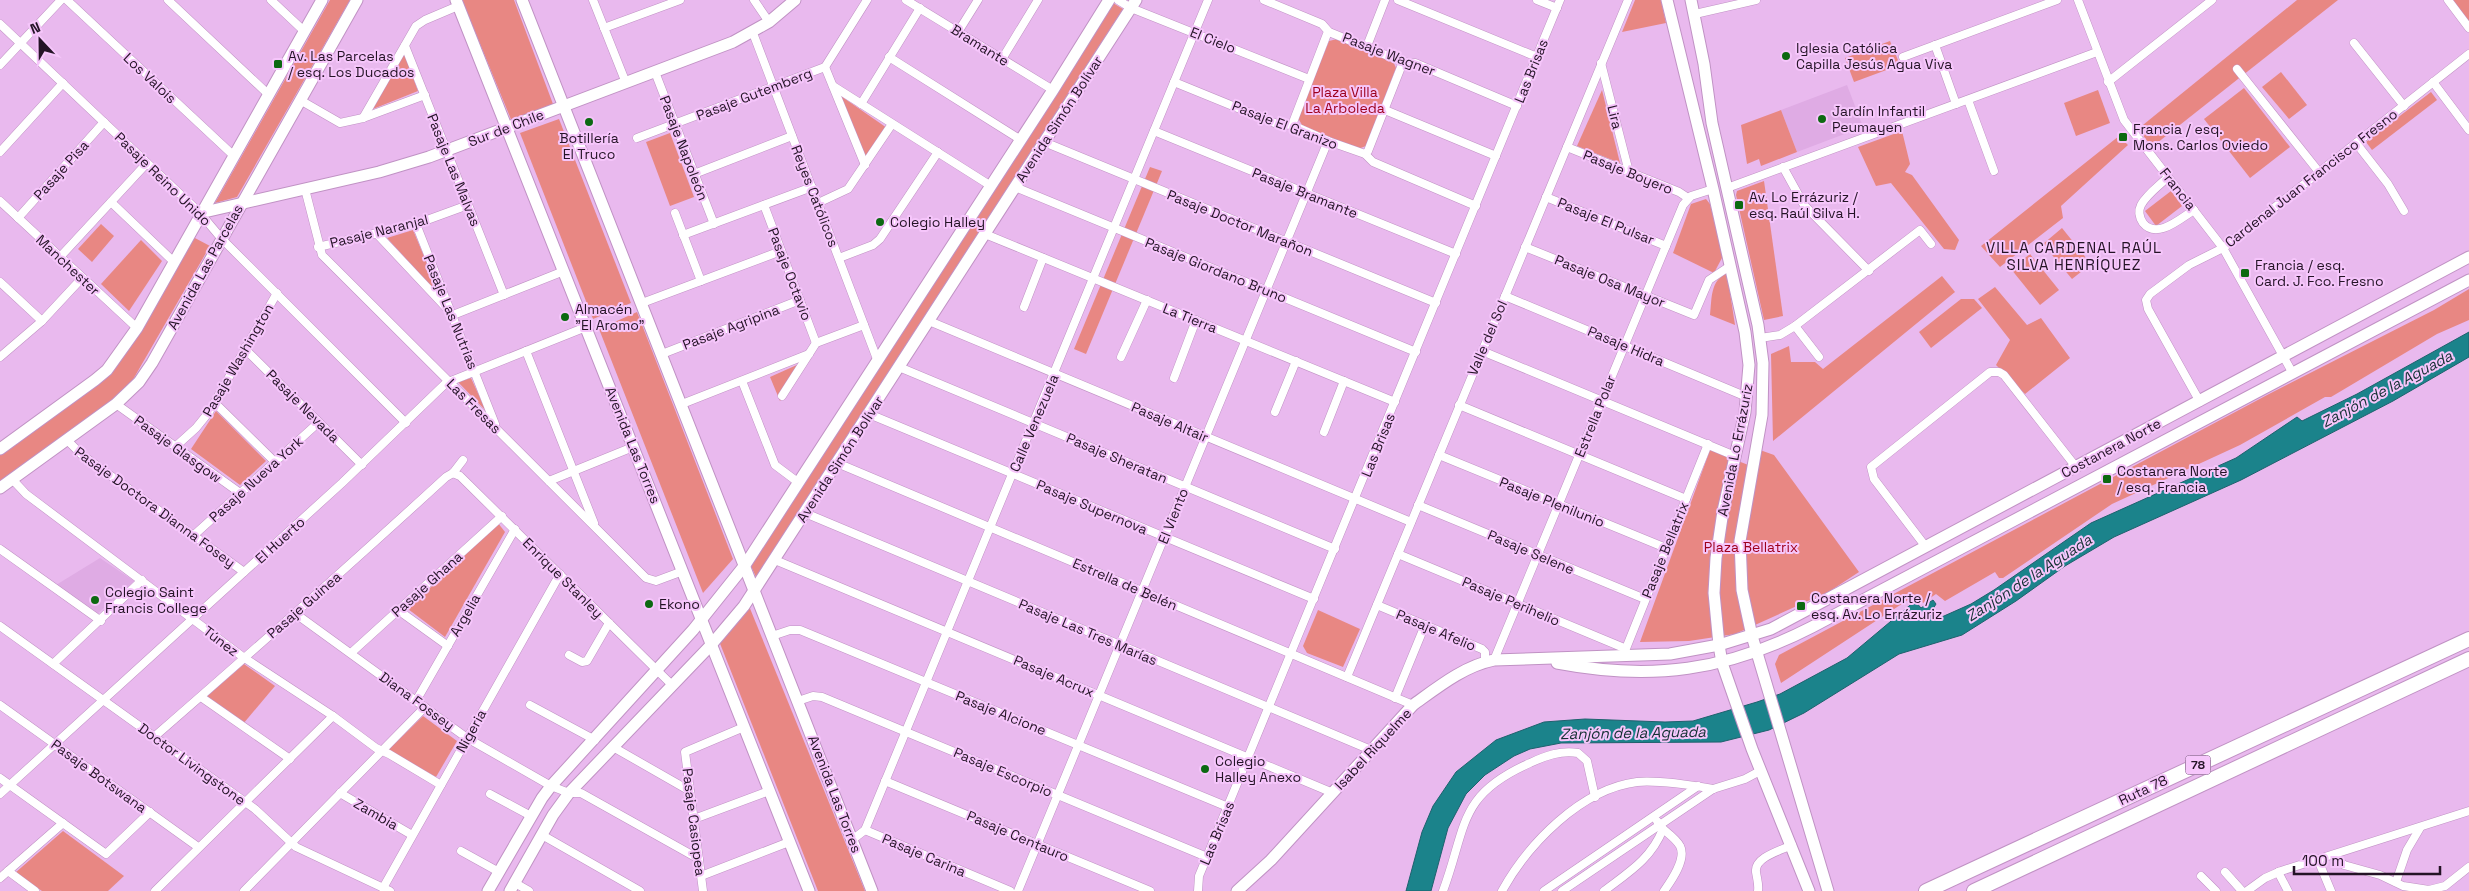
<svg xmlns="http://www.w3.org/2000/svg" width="2469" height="891" viewBox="0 0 2469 891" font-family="'Space Grotesk',sans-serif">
	<rect width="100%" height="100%" fill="#e9b9ee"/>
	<g fill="#dfabe4">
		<path d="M1847 85 1863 127 1797 152 1781 110Z"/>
		<path d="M100 558 134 581 97 614 56 585Z"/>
	</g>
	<g fill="#e88783">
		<path d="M330 0H350L237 197 215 203Z"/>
		<path d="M462 0H514L553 104 512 122Z"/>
		<path d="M1635 0H1661L1666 23 1622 32Z"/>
		<path d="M2297 0H2338L2152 147 2138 129Z"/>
		<path d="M2452 0H2469V22Z"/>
		<path d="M1113 3 1123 9 756 577 750 564Z"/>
		<path d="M1337 39 1393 61 1396 68 1366 146 1358 149 1302 125 1298 118 1329 41Z"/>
		<path d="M1890 41 1900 65 1854 82 1845 58Z"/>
		<path d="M404 53 418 91 373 109Z"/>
		<path d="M2281 72 2307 105 2289 119 2262 87Z"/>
		<path d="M2244 88 2290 147 2250 178 2204 119Z"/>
		<path d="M1602 90 1620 163 1577 146Z"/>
		<path d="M2098 90 2110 123 2076 136 2064 103Z"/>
		<path d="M2431 92 2437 100 2372 150 2366 142Z"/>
		<path d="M838 94 887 128 866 158Z"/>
		<path d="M1781 110 1797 152 1761 166 1759 159 1747 164 1741 125Z"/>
		<path d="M559 119 631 303 593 319 520 133Z"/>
		<path d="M1902 131 1910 164 1905 172 1912 175 1959 240 1955 250 1944 249 1891 183 1876 186 1858 147Z"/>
		<path d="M670 133 694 197 670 206 646 142Z"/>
		<path d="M2119 136 2128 145 2061 206 2063 218 2000 267 1981 246Z"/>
		<path d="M1150 167 1162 171 1086 354 1074 349Z"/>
		<path d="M1764 181 1783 316 1764 320 1736 195 1737 191Z"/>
		<path d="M2171 191 2182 206 2156 226 2145 211Z"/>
		<path d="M1706 199 1710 204 1723 256 1714 273 1673 253 1691 204Z"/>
		<path d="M101 224 114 236 92 262 78 249Z"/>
		<path d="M2062 228 2091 264 2072 279 2043 244Z"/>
		<path d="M413 230 441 297 387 238Z"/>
		<path d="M193 237 210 246 131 383 108 404 0 481V455L99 383Z"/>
		<path d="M141 240 162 261 129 311 101 284Z"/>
		<path d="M2030 254 2059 290 2040 305 2011 269Z"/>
		<path d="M1727 273 1735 325 1710 315C1712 298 1710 281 1727 273Z"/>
		<path d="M1942 276 1955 292 1773 441 1771 354 1789 346 1791 362H1815L1823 369Z"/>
		<path d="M1995 287 2027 325 2041 318 2070 358 2025 394 1996 365 2010 340 1978 299Z"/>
		<path d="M2469 289V320L2437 334 2331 397H2325L2240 445 2112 504 2003 578H1999L1995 572 1945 601 1936 594 1923 603 1917 594 1781 683 1775 664 1779 655 2269 394 2434 310Z"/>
		<path d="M1961 299H1974L1982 308 1931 348 1919 332Z"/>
		<path d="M637 312 733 559 703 593 599 329Z"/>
		<path d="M808 360 780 401 770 377Z"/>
		<path d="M471 378 486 411 458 382Z"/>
		<path d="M216 411 266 461 240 485 191 449Z"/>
		<path d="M1710 450 1756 468 1760 450 1774 455 1859 572 1830 591 1735 634 1689 641 1640 642Z"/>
		<path d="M498 523 505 532 445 637 408 609Z"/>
		<path d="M749 606 865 891H818L719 641Z"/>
		<path d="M1318 610 1360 629 1343 667 1307 653 1303 646Z"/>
		<path d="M244 664 275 686 243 724 205 698Z"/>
		<path d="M423 716 457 741 436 777 388 750Z"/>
		<path d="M63 831 124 876 108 891H42L15 873Z"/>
	</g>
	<path fill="#1b838b" stroke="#1e616d" d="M2469 332V357L2393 401 2241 480 2114 537 2065 566 2016 601 1962 635 1899 654 1804 713 1769 730 1721 742 1561 743 1530 749 1514 756 1485 775 1466 794 1448 828 1431 891H1406L1422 832 1433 806 1456 772 1496 740 1544 722 1585 719 1665 722 1693 721 1757 702 1780 694 1847 658 1915 601 1921 608 1933 600 1936 604 1930 614 1935 620 1971 604 1994 590 2091 523 2236 458 2297 417 2302 421 2357 394Z"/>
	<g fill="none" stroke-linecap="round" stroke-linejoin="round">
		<defs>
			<g id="street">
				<path d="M67 0 233 155"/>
				<path d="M168 0 268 94"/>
				<path d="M271 0 304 31"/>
				<path d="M593 0 626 83"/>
				<path d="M754 0 769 22"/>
				<path d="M906 0 1053 90"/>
				<path d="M1118 0 1131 8 1309 79"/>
				<path d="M1264 0 1322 24 1329 32 1403 62 1415 63 1517 106"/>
				<path d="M1398 0 1537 57"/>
				<path d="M1537 0 1557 8"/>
				<path d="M2078 0 2124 120 2223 248 2292 372"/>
				<path d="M2448 0 2469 28"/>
				<path d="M1695 14 1756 0"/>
				<path d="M0 24 200 213 221 238 406 423"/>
				<path d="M604 28 680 0"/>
				<path d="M958 32 978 0"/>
				<path d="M753 33 877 359"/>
				<path d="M2354 43 2404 106"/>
				<path d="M1935 45 1956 104"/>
				<path d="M405 46 504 295"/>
				<path d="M1367 46 1385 0"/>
				<path d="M889 57 1021 140"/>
				<path d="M1903 57 2057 0"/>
				<path d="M1002 59 1038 0"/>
				<path d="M1601 63 1629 172"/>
				<path d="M0 65 61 0"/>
				<path d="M825 67 865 165"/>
				<path d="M2237 69 2319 172"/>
				<path d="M655 72 714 224"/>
				<path d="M1174 82 1277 124 1292 125 1328 141 1365 154 1373 162 1476 206"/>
				<path d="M2108 82 2212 0"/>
				<path d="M2433 82 2469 130"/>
				<path d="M833 86 991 186"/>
				<path d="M300 100 340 123 363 118 425 95"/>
				<path d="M1968 100 1994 171"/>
				<path d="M861 104 920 8"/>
				<path d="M1385 110 1496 156"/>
				<path d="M363 118 416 26 425 20 458 6"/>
				<path d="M1292 125 1327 34 1329 32"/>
				<path d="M1154 131 1456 254"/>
				<path d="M637 138 825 67 867 0"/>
				<path d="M1044 142 1436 303"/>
				<path d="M2356 143 2388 184 2404 211"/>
				<path d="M1567 147 1679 192 1688 198"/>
				<path d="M0 152 63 83"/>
				<path d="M1365 154 1368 151 1403 62"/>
				<path d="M1783 167 1804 205 1869 271"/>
				<path d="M694 174 792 136"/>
				<path d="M2168 177C2160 185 2147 194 2141 205 2138 211 2139 217 2143 223 2157 240 2181 218 2194 210"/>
				<path d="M1015 187 1416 352"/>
				<path d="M1727 188 2097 52"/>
				<path d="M305 189 322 255 646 578 656 581 683 571"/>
				<path d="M1546 197 1666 246"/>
				<path d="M0 201 137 328"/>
				<path d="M111 202 174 262"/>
				<path d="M818 203 848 189 892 124"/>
				<path d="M764 205 816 343"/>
				<path d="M675 213 701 281"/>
				<path d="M18 218 104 122"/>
				<path d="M416 224 495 424"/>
				<path d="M376 233 453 315 564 271"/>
				<path d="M985 234 1395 402"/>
				<path d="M683 235 812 187"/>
				<path d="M318 247 416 224 468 205"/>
				<path d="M1525 247 1694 315 1709 280 1730 266"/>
				<path d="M60 257 147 163"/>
				<path d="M839 258 873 245 880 239 938 152"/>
				<path d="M0 282 42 321"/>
				<path d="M1505 296 1747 397"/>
				<path d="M642 303 781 251"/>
				<path d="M1024 307 1043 258"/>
				<path d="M929 321 1411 522"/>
				<path d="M1795 326 1819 357"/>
				<path d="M1760 338 1780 335 1795 326 1920 230 1931 244"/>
				<path d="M244 348 362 465"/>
				<path d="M526 351 594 523"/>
				<path d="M1482 351 1735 456"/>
				<path d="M662 354 800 300"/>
				<path d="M0 357 42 321 82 278"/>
				<path d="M1121 357 1147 300"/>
				<path d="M899 367 1335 549"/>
				<path d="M1174 378 1196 320"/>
				<path d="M742 381 775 465 799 483"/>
				<path d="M782 396 816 343 864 325"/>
				<path d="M2200 402 2148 309 2146 300 2150 294 2189 265 2223 248 2469 54"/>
				<path d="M215 403 275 462"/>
				<path d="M116 404 240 493"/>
				<path d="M682 404 809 354"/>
				<path d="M1459 405 1686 499"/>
				<path d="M1275 412 1296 361"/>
				<path d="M869 414 1314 599"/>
				<path d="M1324 432 1344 381"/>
				<path d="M67 440 82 455 244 572"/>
				<path d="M175 447 196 428 209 412 277 293"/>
				<path d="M1439 455 1666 548"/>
				<path d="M837 463 1413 705"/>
				<path d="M453 473 460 476 672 685"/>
				<path d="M453 473 463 460"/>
				<path d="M12 479 26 494 243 657 333 716 376 748 389 754 441 785"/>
				<path d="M549 481 633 447"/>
				<path d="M1418 505 1645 599"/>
				<path d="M805 513 1371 750"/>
				<path d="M193 536 319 422"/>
				<path d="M1926 547 1874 479 1871 467 1990 372H1999L2004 375 2076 467"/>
				<path d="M0 549 101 621"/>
				<path d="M1398 554 1624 648"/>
				<path d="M775 560 1333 793"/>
				<path d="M1377 605 1482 649 1485 652V662"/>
				<path d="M398 610 448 646"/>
				<path d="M296 614 467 738 551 786 569 793H581L699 859"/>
				<path d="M0 626 255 809 296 847 390 891"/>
				<path d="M772 636 790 630H800L1228 807"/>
				<path d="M1625 651 1708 444"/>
				<path d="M351 653 502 516"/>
				<path d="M569 655 582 662 587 661 609 623"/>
				<path d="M1494 660 1683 205 1691 196 1713 189"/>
				<path d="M53 664 142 580"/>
				<path d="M1347 677 1628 0"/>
				<path d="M201 697 290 759"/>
				<path d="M1395 698 1425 625"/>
				<path d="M416 701 515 529"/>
				<path d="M798 701 813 696 822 697 1207 857"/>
				<path d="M0 705 198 847"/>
				<path d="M530 705 595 740"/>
				<path d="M154 737C253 651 350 565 446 477L453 473"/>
				<path d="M613 747 690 791"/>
				<path d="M0 778 106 854 150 812"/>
				<path d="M885 781 1150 891"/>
				<path d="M340 793 412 835"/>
				<path d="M0 794 342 483 446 383 586 327"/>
				<path d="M490 794 531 816"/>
				<path d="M694 819 769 791"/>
				<path d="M1663 829C1669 834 1677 840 1680 846 1687 859 1671 881 1664 891"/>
				<path d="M865 830 1010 891"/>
				<path d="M542 835 640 891"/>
				<path d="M852 840 865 830 1208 0"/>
				<path d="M461 851 499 872"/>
				<path d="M2334 855 2344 865 2380 875 2403 886 2429 890 2445 886 2469 867"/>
				<path d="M2318 860 2331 891"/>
				<path d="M8 871 35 891"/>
				<path d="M2225 872 2242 891"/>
				<path d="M2278 872 2288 891"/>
				<path d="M701 876 789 842"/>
				<path d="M2201 876 2216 891"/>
				<path d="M0 878 63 823"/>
				<path d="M2396 882 2407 850 2420 828"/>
				<path d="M515 883 529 891"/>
				<path d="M383 888 560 574"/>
				<path d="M155 891 333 716"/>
				<path d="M244 891 425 707"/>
				<path d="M703 891 685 752 744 727"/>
				<path d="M1018 891 1328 141"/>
				<path d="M1198 891 1199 876 1560 0"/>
				<path d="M1443 891C1467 827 1457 795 1530 763 1545 756 1561 750 1578 753L1587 761 1595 797"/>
				<path d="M1502 891C1528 844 1581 789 1637 782 1660 780 1690 785 1713 789"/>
				<path d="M1544 891 1698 786"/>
				<path d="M1562 891 1713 789 1745 779 1760 771"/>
				<path d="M1604 891C1629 872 1651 859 1663 829L1657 821"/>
				<path d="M1758 891C1759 884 1757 879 1756 872 1754 857 1782 850 1792 845"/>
				<path d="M2247 891 2265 878 2281 871 2469 811"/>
			</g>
			<g id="secondary">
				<path d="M456 0 809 891"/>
				<path d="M522 0 872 891"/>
				<path d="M1667 0 1713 189 1745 332 1749 365 1745 412 1723 511 1716 558 1714 593 1719 645 1722 663 1752 749 1809 891"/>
				<path d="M1691 0 1704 64 1712 123 1758 325 1763 363 1762 415 1740 541 1742 590 1752 636 1828 891"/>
				<path d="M200 213 379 172 429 157 733 42 769 22 795 0"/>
				<path d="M0 449 95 380 107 370 137 328 322 0"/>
				<path d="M0 488 116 404 139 382 152 363 357 0"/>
				<path d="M1557 663C1652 681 1726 671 1812 627L2469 280"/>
				<path d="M488 891 542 798 551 786 693 630 745 565 1053 90 1109 0"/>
				<path d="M510 891 553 815 569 793 711 645 744 606 1136 0"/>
				<path d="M1237 891 1271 860 1413 705C1438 687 1464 666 1494 660L1670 654 1719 645 1771 629 2469 257"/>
			</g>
			<g id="highway">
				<path d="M1926 891 2469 639"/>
				<path d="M1974 891 2469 659"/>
			</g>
		</defs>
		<use href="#street" stroke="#c092c4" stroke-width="9"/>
		<use href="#secondary" stroke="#c092c4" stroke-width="13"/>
		<use href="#highway" stroke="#c092c4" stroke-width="16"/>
		<use href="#street" stroke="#fff" stroke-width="8"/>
		<use href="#secondary" stroke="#fff" stroke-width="11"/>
		<use href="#highway" stroke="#fff" stroke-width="14"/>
	</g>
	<g fill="#0c6911" stroke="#f6c6fb" stroke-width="2">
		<circle cx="1786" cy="56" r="5"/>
		<rect x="273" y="59" width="10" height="10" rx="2.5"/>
		<circle cx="1822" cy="119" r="5"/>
		<circle cx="589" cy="122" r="5"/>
		<rect x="2118" y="132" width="10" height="10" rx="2.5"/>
		<rect x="1734" y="200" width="10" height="10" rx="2.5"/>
		<circle cx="880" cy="222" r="5"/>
		<rect x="2240" y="268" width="10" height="10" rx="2.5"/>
		<circle cx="565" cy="317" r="5"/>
		<rect x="2102" y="474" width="10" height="10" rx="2.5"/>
		<circle cx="95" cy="600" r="5"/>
		<circle cx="649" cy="604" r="5"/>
		<rect x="1796" y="601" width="10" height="10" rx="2.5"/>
		<circle cx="1205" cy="769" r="5"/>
	</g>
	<g text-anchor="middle" stroke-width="4" stroke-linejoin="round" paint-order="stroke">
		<rect fill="#f6c6fb" stroke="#634966" stroke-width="1" x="2185.5" y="755.5" width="25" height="19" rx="4"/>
		<g font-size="12" font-weight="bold" fill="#241326">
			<text x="2198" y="769">78</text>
		</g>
		<g font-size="14" fill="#241326" stroke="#f6c6fb">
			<text transform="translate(1213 40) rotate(22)" y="5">El Cielo</text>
			<text transform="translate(980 45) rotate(32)" y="5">Bramante</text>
			<text transform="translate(1389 54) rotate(21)" y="5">Pasaje Wagner</text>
			<text transform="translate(1531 71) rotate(-68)" y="5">Las Brisas</text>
			<text transform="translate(150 78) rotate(43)" y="5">Los Valois</text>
			<text transform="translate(754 94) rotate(-21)" y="5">Pasaje Gutemberg</text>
			<text transform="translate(1615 117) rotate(76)" y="5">Lira</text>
			<text transform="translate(1059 119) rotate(-57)" y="5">Avenida Simón Bolívar</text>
			<text transform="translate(1285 125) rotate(21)" y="5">Pasaje El Granizo</text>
			<text transform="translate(506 128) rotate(-21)" y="5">Sur de Chile</text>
			<text transform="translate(684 148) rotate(69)" y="5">Pasaje Napoleón</text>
			<text transform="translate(61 170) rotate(-48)" y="5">Pasaje Pisa</text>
			<text transform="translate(454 170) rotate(68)" y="5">Pasaje Las Malvas</text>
			<text transform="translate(1628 172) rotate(22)" y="5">Pasaje Boyero</text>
			<text transform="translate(2311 178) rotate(-38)" y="5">Cardenal Juan Francisco Fresno</text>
			<text transform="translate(163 179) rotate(44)" y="5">Pasaje Reino Unido</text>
			<text transform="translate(2178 189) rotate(52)" y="5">Francia</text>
			<text transform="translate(1305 193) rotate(22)" y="5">Pasaje Bramante</text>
			<text transform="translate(815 196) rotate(69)" y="5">Reyes Católicos</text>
			<text transform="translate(1606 221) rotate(22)" y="5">Pasaje El Pulsar</text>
			<text transform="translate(1240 223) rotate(22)" y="5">Pasaje Doctor Marañon</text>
			<text transform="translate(379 231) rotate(-14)" y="5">Pasaje Naranjal</text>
			<text transform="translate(68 265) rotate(43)" y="5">Manchester</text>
			<text transform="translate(205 267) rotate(-61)" y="5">Avenida Las Parcelas</text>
			<text transform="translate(1216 270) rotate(22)" y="5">Pasaje Giordano Bruno</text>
			<text transform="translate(790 274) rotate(69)" y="5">Pasaje Octavio</text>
			<text transform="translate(1610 281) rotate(22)" y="5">Pasaje Osa Mayor</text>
			<text transform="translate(451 312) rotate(68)" y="5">Pasaje Las Nutrias</text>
			<text transform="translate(1190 318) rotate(22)" y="5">La Tierra</text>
			<text transform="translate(731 327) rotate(-21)" y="5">Pasaje Agripina</text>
			<text transform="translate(1487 338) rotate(-67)" y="5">Valle del Sol</text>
			<text transform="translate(1626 346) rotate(23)" y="5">Pasaje Hidra</text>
			<text transform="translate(238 360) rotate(-60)" y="5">Pasaje Washington</text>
			<text transform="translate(303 406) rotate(45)" y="5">Pasaje Nevada</text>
			<text transform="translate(474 406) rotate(45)" y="5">Las Fresas</text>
			<text transform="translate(1595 416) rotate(-68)" y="5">Estrella Polar</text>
			<text transform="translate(1170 422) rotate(23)" y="5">Pasaje Altair</text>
			<text transform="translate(1034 423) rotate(-67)" y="5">Calle Venezuela</text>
			<text transform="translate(633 445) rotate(68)" y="5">Avenida Las Torres</text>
			<text transform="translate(1378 445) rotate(-68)" y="5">Las Brisas</text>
			<text transform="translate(2111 448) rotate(-28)" y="5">Costanera Norte</text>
			<text transform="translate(178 449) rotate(36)" y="5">Pasaje Glasgow</text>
			<text transform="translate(1735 450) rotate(-79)" y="5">Avenida Lo Errázuriz</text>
			<text transform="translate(1117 458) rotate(23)" y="5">Pasaje Sheratan</text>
			<text transform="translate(840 459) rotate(-57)" y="5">Avenida Simón Bolívar</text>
			<text transform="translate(256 479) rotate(-42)" y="5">Pasaje Nueva York</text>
			<text transform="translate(1552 502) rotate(22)" y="5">Pasaje Plenilunio</text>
			<text transform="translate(155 507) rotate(36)" y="5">Pasaje Doctora Dianna Fosey</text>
			<text transform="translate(1092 507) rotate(23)" y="5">Pasaje Supernova</text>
			<text transform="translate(1173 516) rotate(-68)" y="5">El Viento</text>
			<text transform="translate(280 540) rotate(-42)" y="5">El Huerto</text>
			<text transform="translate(1665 550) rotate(-68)" y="5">Pasaje Bellatrix</text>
			<text transform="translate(1531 552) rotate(23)" y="5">Pasaje Selene</text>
			<text transform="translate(563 578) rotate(45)" y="5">Enrique Stanley</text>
			<text transform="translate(427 584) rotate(-42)" y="5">Pasaje Ghana</text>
			<text transform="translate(1125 584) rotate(23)" y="5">Estrella de Belén</text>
			<text transform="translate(1511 601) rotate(23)" y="5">Pasaje Perihelio</text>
			<text transform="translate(304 605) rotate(-41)" y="5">Pasaje Guinea</text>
			<text transform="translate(465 615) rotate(-60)" y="5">Argelia</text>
			<text transform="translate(1436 630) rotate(23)" y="5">Pasaje Afelio</text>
			<text transform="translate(1088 632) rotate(23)" y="5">Pasaje Las Tres Marías</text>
			<text transform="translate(221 641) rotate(37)" y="5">Túnez</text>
			<text transform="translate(1054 676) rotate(23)" y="5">Pasaje Acrux</text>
			<text transform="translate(417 701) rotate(36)" y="5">Diana Fossey</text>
			<text transform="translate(1001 713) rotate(22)" y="5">Pasaje Alcione</text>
			<text transform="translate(471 731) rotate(-61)" y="5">Nigeria</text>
			<text transform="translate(1373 749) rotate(-47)" y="5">Isabel Riquelme</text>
			<text transform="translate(192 764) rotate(36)" y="5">Doctor Livingstone</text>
			<text transform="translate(1003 772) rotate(23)" y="5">Pasaje Escorpio</text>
			<text transform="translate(99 776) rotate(36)" y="5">Pasaje Botswana</text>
			<text transform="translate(2143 790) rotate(-25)" y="5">Ruta 78</text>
			<text transform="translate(835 794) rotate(69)" y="5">Avenida Las Torres</text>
			<text transform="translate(376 814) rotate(30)" y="5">Zambia</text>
			<text transform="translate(694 822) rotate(83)" y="5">Pasaje Casiopea</text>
			<text transform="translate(1217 833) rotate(-67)" y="5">Las Brisas</text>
			<text transform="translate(1018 836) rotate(23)" y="5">Pasaje Centauro</text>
			<text transform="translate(924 855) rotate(23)" y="5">Pasaje Carina</text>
		</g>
		<g font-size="14" fill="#241326" stroke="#f6c6fb" text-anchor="start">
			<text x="1796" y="53">Iglesia Católica<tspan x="1796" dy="16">Capilla Jesús Agua Viva</tspan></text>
			<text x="288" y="61">Av. Las Parcelas<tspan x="288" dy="16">/ esq. Los Ducados</tspan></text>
			<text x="1832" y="116">Jardín Infantil<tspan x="1832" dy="16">Peumayen</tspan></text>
			<text x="2133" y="134">Francia / esq.<tspan x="2133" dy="16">Mons. Carlos Oviedo</tspan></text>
			<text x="589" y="143" text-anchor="middle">Botillería<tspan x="589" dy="16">El Truco</tspan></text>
			<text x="1749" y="202">Av. Lo Errázuriz /<tspan x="1749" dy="16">esq. Raúl Silva H.</tspan></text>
			<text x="890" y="227">Colegio Halley</text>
			<text x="2255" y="270">Francia / esq.<tspan x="2255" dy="16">Card. J. Fco. Fresno</tspan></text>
			<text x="575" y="314">Almacén<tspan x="575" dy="16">"El Aromo"</tspan></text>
			<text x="2117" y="476">Costanera Norte<tspan x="2117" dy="16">/ esq. Francia</tspan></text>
			<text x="105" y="597">Colegio Saint<tspan x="105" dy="16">Francis College</tspan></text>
			<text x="1811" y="603">Costanera Norte /<tspan x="1811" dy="16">esq. Av. Lo Errázuriz</tspan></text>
			<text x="659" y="609">Ekono</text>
			<text x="1215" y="766">Colegio<tspan x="1215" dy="16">Halley Anexo</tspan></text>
		</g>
		<g font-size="14" fill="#9c001c" stroke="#f6c6fb">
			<text x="1345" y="97">Plaza Villa<tspan x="1345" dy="16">La Arboleda</tspan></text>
			<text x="1751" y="552">Plaza Bellatrix</text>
		</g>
		<g font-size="15" letter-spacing="1" fill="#241326" stroke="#f6c6fb">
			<text x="2074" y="253">VILLA CARDENAL RAÚL<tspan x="2074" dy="17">SILVA HENRÍQUEZ</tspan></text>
		</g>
		<g font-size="15" font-style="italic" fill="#133033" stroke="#f6c6fb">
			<text transform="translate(2387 389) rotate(-28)" y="5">Zanjón de la Aguada</text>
			<text transform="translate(2029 578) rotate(-33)" y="5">Zanjón de la Aguada</text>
			<text transform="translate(1633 733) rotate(-1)" y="5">Zanjón de la Aguada</text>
		</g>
	</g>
	<g transform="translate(40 40) rotate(338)" stroke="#f6c6fb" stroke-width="4" paint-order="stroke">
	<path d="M0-4L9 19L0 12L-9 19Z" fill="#241326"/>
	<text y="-8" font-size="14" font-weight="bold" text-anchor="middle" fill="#241326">N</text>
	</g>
	<path d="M2294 866v8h146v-8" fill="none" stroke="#241326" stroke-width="2.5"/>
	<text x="2302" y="866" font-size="15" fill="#241326" stroke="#f6c6fb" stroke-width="4" paint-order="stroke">100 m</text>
</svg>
